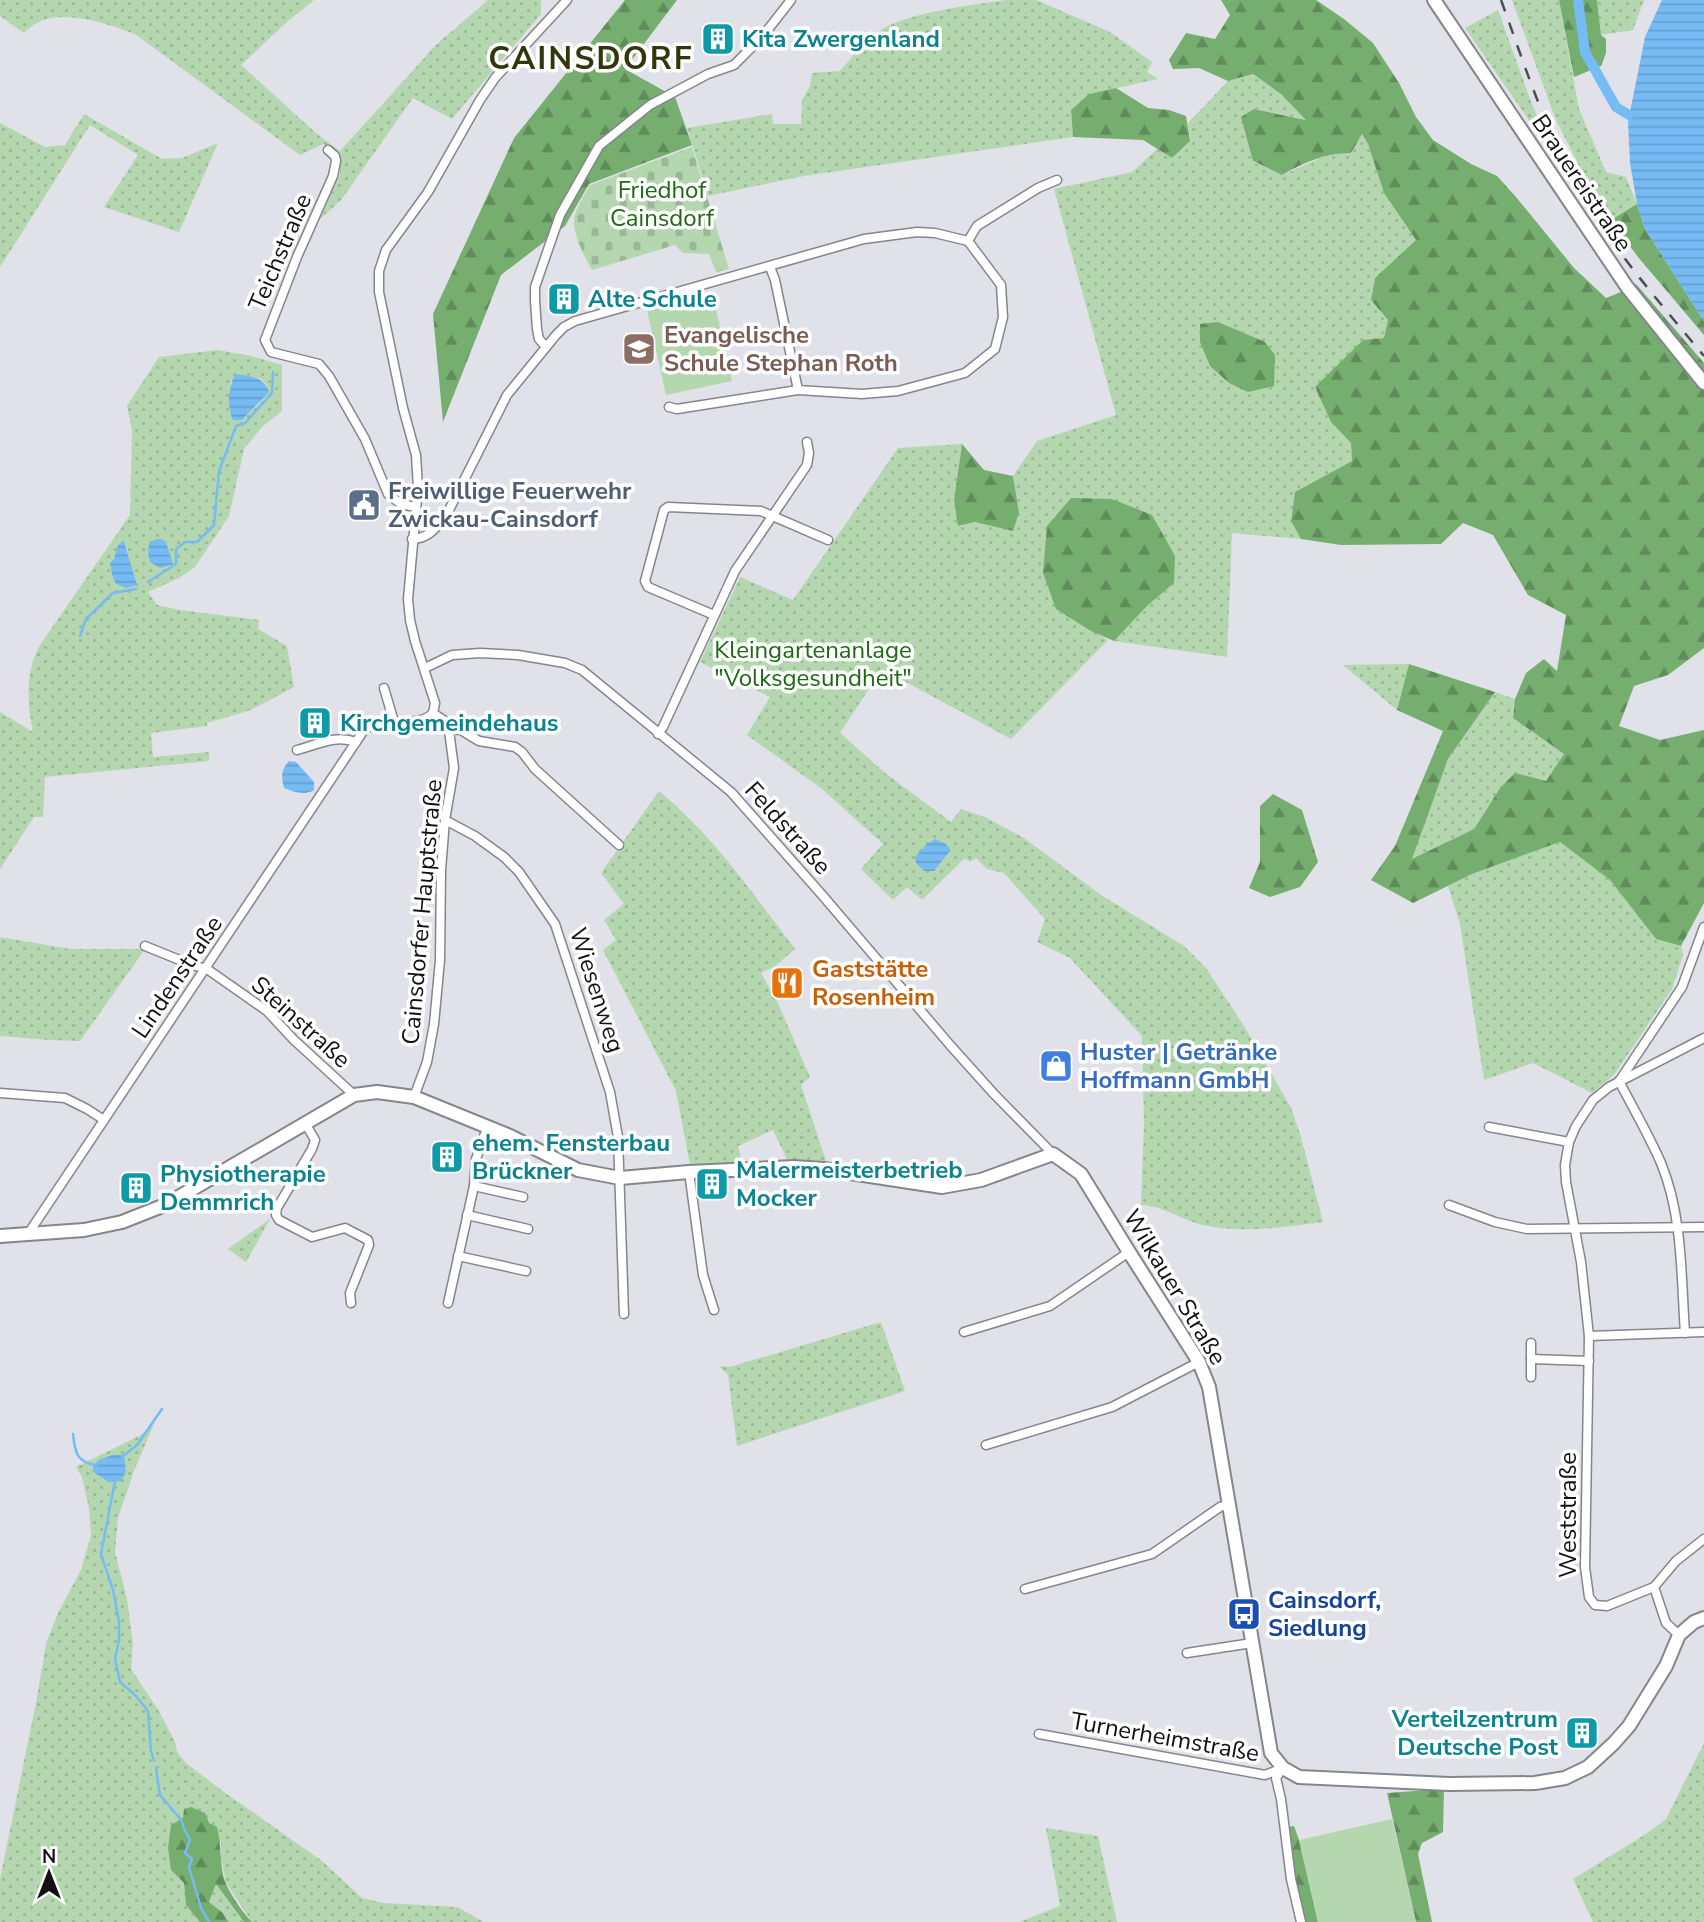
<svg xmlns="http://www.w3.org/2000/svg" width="1704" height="1922" viewBox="0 0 1704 1922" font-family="'Nunito Sans',sans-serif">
	<defs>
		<pattern id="grass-dots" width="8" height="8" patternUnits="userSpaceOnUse" patternTransform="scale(1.75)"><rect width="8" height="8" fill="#b4d7af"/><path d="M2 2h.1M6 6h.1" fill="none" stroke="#9ab896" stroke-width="1.8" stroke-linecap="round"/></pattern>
		<pattern id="forest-firs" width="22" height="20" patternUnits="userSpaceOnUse" patternTransform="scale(1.75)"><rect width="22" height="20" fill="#76ae6f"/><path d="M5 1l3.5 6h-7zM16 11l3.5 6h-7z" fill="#5f8c5a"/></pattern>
		<pattern id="cemetery-stones" width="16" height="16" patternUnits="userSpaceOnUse" patternTransform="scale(1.75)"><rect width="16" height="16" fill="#b4d7af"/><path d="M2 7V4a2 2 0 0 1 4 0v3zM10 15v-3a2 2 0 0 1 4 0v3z" fill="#9ab896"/></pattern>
		<pattern id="water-rules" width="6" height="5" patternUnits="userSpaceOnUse" patternTransform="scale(1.75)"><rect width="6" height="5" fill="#76bbf4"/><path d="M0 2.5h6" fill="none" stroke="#65a0d0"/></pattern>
	</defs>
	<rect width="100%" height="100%" fill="#e0e1e9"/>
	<g fill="url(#grass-dots)" fill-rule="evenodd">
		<path d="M0 0H314L288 21 241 65 317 134 340 151 437 44 488 0H541V14L452 119 413 98 341 200 320 219 340 174V156L323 144 300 155 135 34C103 22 50 3 24 33L0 16Z"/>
		<path d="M1006 0H1036L1110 32 1152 62 1147 72 1158 79 1089 94 1071 110 1073 137 804 176 708 196 687 128 772 114 773 124H801L802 100 810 86 812 73 840 71C851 59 861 45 874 35 899 13 972 5 1006 0Z"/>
		<path d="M1512 0H1559L1579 109 1606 172 1626 177 1637 204 1611 220 1591 189 1556 120Z"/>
		<path d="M1597 0H1644L1633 30 1601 35Z"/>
		<path d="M1498 10 1530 99 1555 158 1465 28Z"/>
		<path d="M1253 74 1281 94 1307 120 1254 109 1253 162 1282 175 1332 153H1351L1362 134 1368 144 1384 193 1416 240 1375 278 1371 300 1388 320 1384 338 1331 422 1351 443 1352 461 1295 492 1291 521 1301 539 1232 533 1227 657 1114 641 1147 606 1174 583 1056 609 1108 640 1011 739 882 669 840 733 885 773 951 822 961 809 985 817 1024 838 1101 895 1184 946 1206 968 1244 1026 1291 1108 1301 1137 1323 1222C1283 1227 1243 1234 1203 1225 1182 1220 1164 1206 1141 1205L1144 1125 1142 1036 1070 958 1037 942 1045 919 1004 873 987 869 976 858 970 862 965 858 922 900 907 887 893 900 861 869 883 844 821 788 747 735 770 697 700 662 740 577 793 600 898 448 962 444 954 500 959 526 1019 512 1013 476 1037 441 1116 415 1054 189 1132 172 1157 149 1172 158 1190 141 1188 123 1228 81Z"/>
		<path d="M84 114 162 159 182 158 218 143 179 232 104 207 138 155 90 125 0 267V123L45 147 65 145Z"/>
		<path d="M218 350 251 356 282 365V411L262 427 244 449 229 516 195 567 179 578 148 592 157 605 180 610 259 620 258 629 287 646 294 687 251 710 207 723V726L151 733 153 757 209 752V761L45 777 43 817H34L0 869V712L33 732C27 702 25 672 40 645L130 515 132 430 127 406 159 357ZM246 376 261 379 267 385 262 400 242 420 229 411 231 382ZM126 546 136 585 112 575 110 563Z"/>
		<path d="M1409 664 1397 710 1343 665Z"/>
		<path d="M1495 692 1515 699 1513 718 1564 754 1546 781 1500 788 1474 829 1411 860 1448 759Z"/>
		<path d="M659 791C714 836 752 893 795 949L775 966 761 973 777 1001 810 1077 801 1085 826 1161 787 1159 773 1130 738 1146 742 1162 690 1165 676 1091 603 950 616 940 604 920 624 904 601 873Z"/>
		<path d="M1560 842 1610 880 1656 939 1681 946 1683 955 1672 989 1614 1075 1592 1093 1533 1063 1484 1080 1460 924 1448 886 1472 874Z"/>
		<path d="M0 937 70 949H145L80 1041 50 1040 0 1036Z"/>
		<path d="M270 1219 246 1262 228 1249Z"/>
		<path d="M881 1322 905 1391 737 1446 728 1375 719 1366 730 1367Z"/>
		<path d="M154 1424 134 1471 118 1518 115 1552 127 1599 133 1644 131 1669 159 1711 175 1742 177 1752 186 1763 224 1792 322 1861 362 1898 383 1903 457 1907 484 1922H252L226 1883 221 1857V1842L183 1818 171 1870 184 1883 186 1905 200 1922H0V1879L36 1703 46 1644 57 1615 81 1570 91 1535 89 1508 82 1477 76 1467 141 1435Z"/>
		<path d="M1704 1743V1922H1593L1573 1879 1646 1834 1666 1819Z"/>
		<path d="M1046 1828 1098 1836 1117 1922H1019L1060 1906Z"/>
		<path d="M216 1884 244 1922H228L223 1913 209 1902Z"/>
	</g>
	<g fill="url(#forest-firs)">
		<path d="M625 0H677L625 69 675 97 692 145 589 184 565 226 501 275 443 422 433 314 514 138Z"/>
		<path d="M1221 0H1316L1344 19 1373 43 1399 83 1416 117 1433 140 1471 164 1497 176 1516 197 1574 268 1606 298 1633 287 1636 284 1704 363V648L1668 675 1634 686 1619 726 1660 740 1704 730V903L1681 946 1656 939 1610 880 1560 842 1472 874 1413 903 1371 880 1395 846 1443 731 1397 710 1409 664 1495 692 1448 759 1412 859 1474 829 1500 788 1515 773 1546 781 1564 754 1513 718 1515 699 1526 673 1544 659 1557 671 1566 615 1528 595 1493 535 1463 523 1441 544 1341 545 1301 539 1291 521 1295 492 1352 461 1351 443 1331 422 1315 387 1363 340 1384 338 1388 320 1371 300 1375 278 1416 240 1384 193 1368 144 1362 134 1351 153C1325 153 1305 162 1282 175L1253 161 1241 117 1254 109 1306 120 1281 94 1253 74 1228 81 1199 68 1173 69 1169 60 1186 33 1215 39 1230 15Z"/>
		<path d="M1559 0H1597L1601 35 1606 39V53L1601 66 1574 77Z"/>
		<path d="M1116 88 1148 108 1169 110 1186 116 1190 141 1172 158 1143 140 1073 137 1071 110 1089 94Z"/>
		<path d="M1637 204 1645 229 1704 321V335L1638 257 1611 220Z"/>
		<path d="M1218 322 1265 342 1275 355 1274 386 1248 392 1229 383 1210 366 1200 342V324Z"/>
		<path d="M962 444 984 470 1013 476 1019 512 1013 531 975 522 958 526 954 500Z"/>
		<path d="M1071 498 1112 499 1152 515 1175 556 1174 583 1147 606 1114 641 1091 631 1056 609 1043 573 1047 526Z"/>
		<path d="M1273 794 1302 810 1318 862 1300 887 1270 897 1249 888 1260 862V806Z"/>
		<path d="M1444 1789 1443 1832 1422 1843 1418 1854 1432 1922H1416L1387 1793Z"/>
		<path d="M191 1807 205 1813 209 1823 217 1827C222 1845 219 1867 226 1884 231 1895 243 1913 252 1922H244L216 1884 209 1902 223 1913 228 1922H200L186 1905 184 1883 171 1870 168 1848 171 1825 183 1818 184 1809Z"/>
		<path d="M1294 1826 1299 1840 1318 1922H1304L1297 1894 1287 1827Z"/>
	</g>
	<path fill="url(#cemetery-stones)" d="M692 147 729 269 716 272 709 254 683 253 675 245 592 270C586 260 573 234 574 222 574 210 584 196 590 185Z"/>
	<g fill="#b4d7af">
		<path d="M713 296 732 381 666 395 647 310Z"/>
		<path d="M1392 1819 1416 1922H1318L1299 1840Z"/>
	</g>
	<g fill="url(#water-rules)">
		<path d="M1662 0H1704V321L1645 229 1637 204 1630 163 1628 122 1645 37Z"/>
		<path d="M235 374C249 376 264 376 269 392L242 420H233C226 406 229 388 235 374Z"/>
		<path d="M162 539 166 542 173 564 160 568 150 562 148 553 149 544 154 540Z"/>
		<path d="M124 541 137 585 126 588 116 584 112 575 110 563 114 559 118 545Z"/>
		<path d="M289 761 296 762 314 782V790C304 796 294 792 284 788 281 776 281 770 289 761Z"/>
		<path d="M935 839 946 844 950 849 949 852 934 871H924L916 863 915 857 927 844Z"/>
		<path d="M112 1455H124L126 1472 121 1481 109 1482 92 1471 97 1461Z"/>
	</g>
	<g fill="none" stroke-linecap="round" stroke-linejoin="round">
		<g stroke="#76bbf4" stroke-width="2.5">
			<path d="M148 582 176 564V549L185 542H197L214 525 219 471 236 426 245 423 272 393 273 372"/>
			<path d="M80 636 86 619 113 593 136 589"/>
			<path d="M73 1434C75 1453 77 1463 97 1465"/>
			<path d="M122 1457 137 1445 162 1409"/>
			<path d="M115 1481 101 1554 113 1590 119 1622V1640L115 1659 120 1682 135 1695 148 1711 151 1751 154 1761"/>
			<path d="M156 1768 160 1795 182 1821 184 1829 190 1840 185 1853 192 1859 189 1867 201 1908 209 1922"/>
		</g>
		<path stroke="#76bbf4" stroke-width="10" d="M1578 0 1585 52 1616 107 1629 115"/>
		<defs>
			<g id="street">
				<path d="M328 150 335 156 336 161 333 176 297 257 265 340 271 352 319 364 329 376 365 439 388 494 401 504 415 507"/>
				<path d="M770 267 775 280 798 390 862 394 898 391 965 373 995 349 1003 317 1001 285 968 241"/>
				<path d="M546 347 539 339 537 329 535 301V287L560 215 599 146 650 105 708 74 734 65 762 37 791 0"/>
				<path d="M669 407 677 409 798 390"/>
				<path d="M412 539C428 539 436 528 446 516L507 395 556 335 564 327 575 321 864 239 917 232 935 233 968 241 977 226 1038 188 1057 180"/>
				<path d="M714 615 648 587 645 581 664 510 668 507 761 511 828 540"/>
				<path d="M425 668 452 655 480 653 518 655 565 663 582 670 731 792 823 896 950 1045 994 1094 1053 1154"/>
				<path d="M384 688 394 722"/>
				<path d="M433 713 435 703 415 641 410 620 408 599 418 488 416 455 403 408 379 292V271L386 250 428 192 480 100 495 78 567 0"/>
				<path d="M449 729 461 730 479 741 515 747 522 752 535 769 619 845"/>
				<path d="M658 734 663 727 735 571 807 465 809 453 807 442"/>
				<path d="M297 750C317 745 335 734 356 742"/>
				<path d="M445 820 475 836 504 857 519 872 555 924 610 1092 618 1137 624 1314"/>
				<path d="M145 946 192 965 207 969 267 1011 294 1040 354 1095"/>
				<path d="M1704 1038 1609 1087 1593 1100 1576 1126 1569 1142 1565 1165 1566 1182 1581 1262 1589 1336 1585 1567 1589 1597 1595 1605 1607 1606 1654 1587 1676 1561 1704 1539"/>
				<path d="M1620 1080 1682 987 1704 927"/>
				<path d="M1619 1081C1633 1108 1649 1135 1661 1163 1683 1216 1681 1277 1685 1333"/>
				<path d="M0 1093 65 1098 87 1109 104 1120"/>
				<path d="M414 1097 427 1062 434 1024 440 960 441 870 445 820 454 768 448 723 433 713"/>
				<path d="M305 1123 315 1140 312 1149 277 1208 276 1215 279 1220 312 1237 345 1228 368 1240 369 1245 350 1293 351 1303"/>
				<path d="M1489 1127 1569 1142"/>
				<path d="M689 1172 703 1275 714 1310"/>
				<path d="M474 1186 523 1197"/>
				<path d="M1449 1205 1495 1222 1527 1229 1704 1227"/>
				<path d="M467 1215 528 1229"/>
				<path d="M28 1234 364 730C383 716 419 729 433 713"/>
				<path d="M458 1256 526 1271"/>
				<path d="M448 1303 474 1186 476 1159 487 1128"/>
				<path d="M964 1332 1050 1306 1129 1252"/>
				<path d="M1589 1336 1704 1332"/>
				<path d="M1531 1359 1589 1361"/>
				<path d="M1531 1377V1343"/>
				<path d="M986 1445 1112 1407 1199 1362"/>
				<path d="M1654 1587 1666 1623 1679 1635"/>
				<path d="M1025 1589 1152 1554 1220 1507 1229 1504"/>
				<path d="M1187 1653 1252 1643"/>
				<path d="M1039 1734 1265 1775 1283 1768"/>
				<path d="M1283 1768 1276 1778 1281 1799 1291 1879 1301 1922"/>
			</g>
			<g id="secondary">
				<path d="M1434 0 1627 287 1704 383"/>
				<path d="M0 1236 84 1230 122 1222 165 1205 354 1095 377 1092 414 1097 510 1136 578 1170 620 1178 689 1172 794 1167 824 1169 942 1187 981 1180 1053 1154 1081 1174 1129 1252 1199 1362 1209 1387 1271 1753 1283 1768 1299 1777 1449 1784 1535 1783 1565 1778 1588 1767 1614 1743 1629 1726 1666 1666 1679 1635 1694 1622 1704 1618"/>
			</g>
		</defs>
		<use href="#street" stroke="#85858c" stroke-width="11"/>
		<use href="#secondary" stroke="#85858c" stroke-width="16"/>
		<use href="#street" stroke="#fff" stroke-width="8"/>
		<use href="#secondary" stroke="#fff" stroke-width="12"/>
		<path stroke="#4d4e52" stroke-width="2.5" stroke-dasharray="12 12" stroke-linecap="butt" d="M1501 0C1525 66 1546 133 1581 193 1615 252 1661 304 1704 356"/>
	</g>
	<defs>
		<symbol id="building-square" viewBox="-11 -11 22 22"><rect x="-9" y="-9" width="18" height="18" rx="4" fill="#0f9aa8" stroke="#fff"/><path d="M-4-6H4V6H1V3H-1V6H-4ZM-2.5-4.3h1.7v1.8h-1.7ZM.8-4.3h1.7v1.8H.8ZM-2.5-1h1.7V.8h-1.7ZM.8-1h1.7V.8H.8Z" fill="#fff"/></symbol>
		<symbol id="school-square" viewBox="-11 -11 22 22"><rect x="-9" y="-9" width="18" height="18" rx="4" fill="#8d6e63" stroke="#fff"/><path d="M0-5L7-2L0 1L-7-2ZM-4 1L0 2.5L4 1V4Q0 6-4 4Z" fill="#fff"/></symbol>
		<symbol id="civic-square" viewBox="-11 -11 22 22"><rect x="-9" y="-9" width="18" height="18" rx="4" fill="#5c6f8a" stroke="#fff"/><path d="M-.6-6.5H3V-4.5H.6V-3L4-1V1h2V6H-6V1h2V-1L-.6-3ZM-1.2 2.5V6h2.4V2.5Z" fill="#fff"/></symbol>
		<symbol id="restaurant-square" viewBox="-11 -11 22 22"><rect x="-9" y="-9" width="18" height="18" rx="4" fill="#e8710a" stroke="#fff"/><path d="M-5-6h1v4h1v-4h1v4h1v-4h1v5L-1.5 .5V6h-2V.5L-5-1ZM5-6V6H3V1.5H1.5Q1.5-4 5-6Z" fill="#fff"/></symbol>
		<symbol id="shop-square" viewBox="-11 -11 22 22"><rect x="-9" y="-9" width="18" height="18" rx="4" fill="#3f7fe0" stroke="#fff"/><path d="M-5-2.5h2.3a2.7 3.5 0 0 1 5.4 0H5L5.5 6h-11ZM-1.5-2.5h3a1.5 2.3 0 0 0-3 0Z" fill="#fff"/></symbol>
		<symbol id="bus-square" viewBox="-11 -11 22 22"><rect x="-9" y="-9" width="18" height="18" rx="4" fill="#1a4fb4" stroke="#fff"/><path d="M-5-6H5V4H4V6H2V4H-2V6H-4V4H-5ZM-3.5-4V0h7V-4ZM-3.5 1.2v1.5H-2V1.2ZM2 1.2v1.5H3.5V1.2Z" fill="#fff"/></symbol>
	</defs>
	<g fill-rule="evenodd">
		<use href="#building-square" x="699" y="20" width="38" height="38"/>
		<use href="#building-square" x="545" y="280" width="38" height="38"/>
		<use href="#school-square" x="620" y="330" width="38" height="38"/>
		<use href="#civic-square" x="345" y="486" width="38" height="38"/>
		<use href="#building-square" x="296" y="704" width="38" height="38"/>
		<use href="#restaurant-square" x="768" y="964" width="38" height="38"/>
		<use href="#shop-square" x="1037" y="1047" width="38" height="38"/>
		<use href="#building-square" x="428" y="1138" width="38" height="38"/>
		<use href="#building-square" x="693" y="1165" width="38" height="38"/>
		<use href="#building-square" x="117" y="1169" width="38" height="38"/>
		<use href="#bus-square" x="1225" y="1595" width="38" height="38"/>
		<use href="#building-square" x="1563" y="1714" width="38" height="38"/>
	</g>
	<g text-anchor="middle" stroke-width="7" stroke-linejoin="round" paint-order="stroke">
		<g font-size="24" font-weight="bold" fill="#0d838f" stroke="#fff" text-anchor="start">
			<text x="742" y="47">Kita Zwergenland</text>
			<text x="588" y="307">Alte Schule</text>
			<text x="340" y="731">Kirchgemeindehaus</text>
			<text x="472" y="1151">ehem. Fensterbau<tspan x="472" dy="28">Brückner</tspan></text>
			<text x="736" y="1178">Malermeisterbetrieb<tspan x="736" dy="28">Mocker</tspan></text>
			<text x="160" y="1182">Physiotherapie<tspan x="160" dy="28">Demmrich</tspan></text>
			<text x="1558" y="1727" text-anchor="end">Verteilzentrum<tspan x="1558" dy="28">Deutsche Post</tspan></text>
		</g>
		<g font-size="24" fill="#111114" stroke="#fff">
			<text transform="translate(1582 183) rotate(56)" y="8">Brauereistraße</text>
			<text transform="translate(280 252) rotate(-67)" y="8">Teichstraße</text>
			<text transform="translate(788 828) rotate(48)" y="8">Feldstraße</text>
			<text transform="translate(422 912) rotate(-85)" y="8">Cainsdorfer Hauptstraße</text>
			<text transform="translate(177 977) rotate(-56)" y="8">Lindenstraße</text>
			<text transform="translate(597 990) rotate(72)" y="8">Wiesenweg</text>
			<text transform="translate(301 1022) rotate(42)" y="8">Steinstraße</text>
			<text transform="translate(1175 1287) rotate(59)" y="8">Wilkauer Straße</text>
			<text transform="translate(1568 1515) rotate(-90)" y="8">Weststraße</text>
			<text transform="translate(1165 1737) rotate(10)" y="8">Turnerheimstraße</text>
		</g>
		<g font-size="24" fill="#1d6914" stroke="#fff">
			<text x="662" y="198">Friedhof<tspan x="662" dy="28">Cainsdorf</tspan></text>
			<text x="813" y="658">Kleingartenanlage<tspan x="813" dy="28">"Volksgesundheit"</tspan></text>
		</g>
		<g font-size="24" font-weight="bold" fill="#785e54" stroke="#fff" text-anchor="start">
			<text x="664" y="343">Evangelische<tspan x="664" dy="28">Schule Stephan Roth</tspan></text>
		</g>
		<g font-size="24" font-weight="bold" fill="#4e5e75" stroke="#fff" text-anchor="start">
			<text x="388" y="499">Freiwillige Feuerwehr<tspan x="388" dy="28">Zwickau-Cainsdorf</tspan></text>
		</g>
		<g font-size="24" font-weight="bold" fill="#c56008" stroke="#fff" text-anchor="start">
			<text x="812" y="977">Gaststätte<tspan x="812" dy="28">Rosenheim</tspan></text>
		</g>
		<g font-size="24" font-weight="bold" fill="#366cbe" stroke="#fff" text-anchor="start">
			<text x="1080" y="1060">Huster | Getränke<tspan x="1080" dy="28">Hoffmann GmbH</tspan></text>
		</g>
		<g font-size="24" font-weight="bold" fill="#164399" stroke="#fff" text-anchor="start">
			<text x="1268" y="1608">Cainsdorf,<tspan x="1268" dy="28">Siedlung</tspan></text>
		</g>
		<g font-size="32" font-weight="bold" letter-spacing="2" fill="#33360d" stroke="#fff">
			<text x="591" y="69">CAINSDORF</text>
		</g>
	</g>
	<g transform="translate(49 1873)" stroke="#ffffff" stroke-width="5" paint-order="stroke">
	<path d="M0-5L12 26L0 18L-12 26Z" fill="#111114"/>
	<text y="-10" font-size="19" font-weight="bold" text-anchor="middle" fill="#111114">N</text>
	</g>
</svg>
